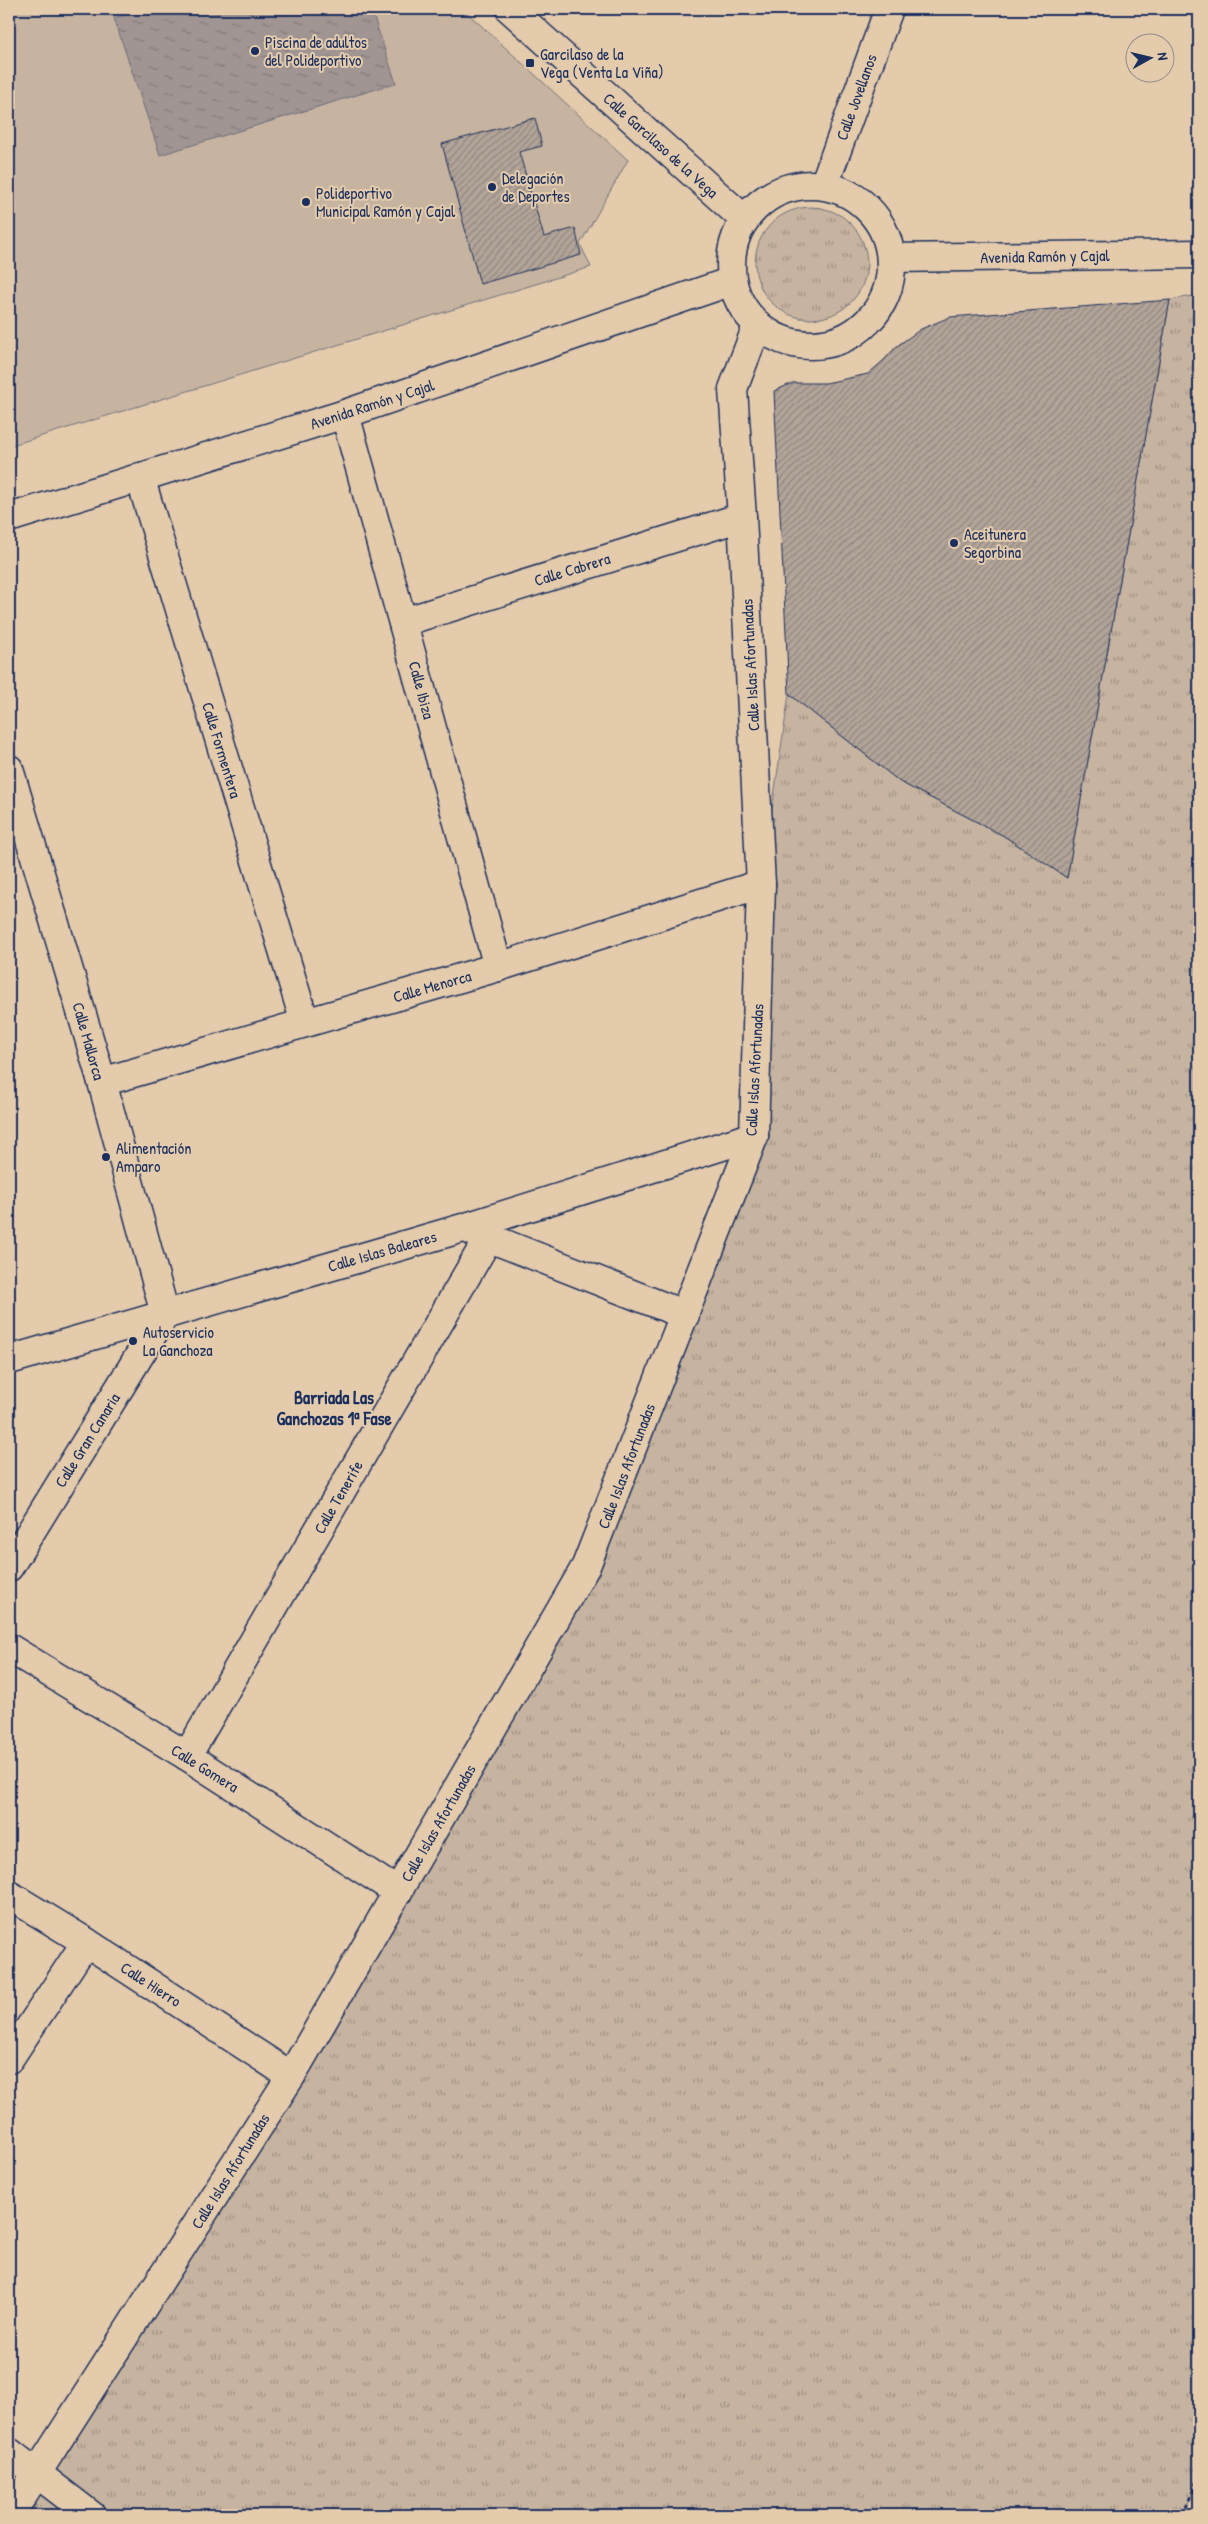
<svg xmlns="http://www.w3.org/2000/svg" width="1208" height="2524" viewBox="0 0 1208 2524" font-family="'Patrick Hand',sans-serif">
	<defs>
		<pattern id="grass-tufts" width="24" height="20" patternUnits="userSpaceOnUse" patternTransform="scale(1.25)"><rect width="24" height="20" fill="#c7b4a0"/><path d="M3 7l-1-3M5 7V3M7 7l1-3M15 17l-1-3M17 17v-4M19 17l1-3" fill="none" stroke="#a19386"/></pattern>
		<pattern id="water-ripples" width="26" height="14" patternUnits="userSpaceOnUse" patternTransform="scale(1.25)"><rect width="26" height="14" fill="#a09592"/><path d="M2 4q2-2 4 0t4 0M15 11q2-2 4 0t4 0" fill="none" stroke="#827a7a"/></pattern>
		<pattern id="building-hatch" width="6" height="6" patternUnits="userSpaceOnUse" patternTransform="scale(1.25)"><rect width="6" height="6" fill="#b2a498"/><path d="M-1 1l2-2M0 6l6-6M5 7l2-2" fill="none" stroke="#90867f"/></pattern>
	</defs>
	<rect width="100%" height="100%" fill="#e4cbac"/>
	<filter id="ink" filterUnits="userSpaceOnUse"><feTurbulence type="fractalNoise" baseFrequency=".02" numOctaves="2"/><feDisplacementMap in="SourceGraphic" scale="10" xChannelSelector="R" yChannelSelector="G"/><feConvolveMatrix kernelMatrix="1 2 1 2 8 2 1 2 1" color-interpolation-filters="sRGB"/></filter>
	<g filter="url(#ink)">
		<g fill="url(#grass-tufts)" stroke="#71727f">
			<circle cx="811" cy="263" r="56"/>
			<path d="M1199 295V2479L1183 2515H10L586 1566 754 1136 761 884 789 694 900 782 1004 836 1067 878 1170 300Z"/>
		</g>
		<path fill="#c7b4a0" stroke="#71727f" d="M9 9H463L628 160 580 244 591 267 9 446Z"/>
		<path fill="url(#water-ripples)" stroke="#6b6c7d" d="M145 9H371L396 83 160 155 114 18Z"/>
		<g fill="url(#building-hatch)" stroke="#1b2f5e">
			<path d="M535 118 542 146 519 152 544 237 575 228 581 255 480 284 442 144Z"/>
			<path d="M1170 300 1067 878 1004 836 900 782 789 694 774 391 793 383H826L868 374 883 361 897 346 921 329 950 317Z"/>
		</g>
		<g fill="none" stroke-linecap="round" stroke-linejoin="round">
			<defs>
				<g id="minor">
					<path d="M824 185 889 9"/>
					<path d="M345 414 498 967"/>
					<path d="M140 477 305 1023"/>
					<path d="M403 622 742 517"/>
					<path d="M9 769 102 1082 165 1314 9 1567"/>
					<path d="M102 1082 498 967 761 884"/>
					<path d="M472 1231 685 1315"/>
					<path d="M9 1360 463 1228 754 1136"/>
					<path d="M9 1648 187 1756 398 1892"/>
					<path d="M187 1756 489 1237"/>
					<path d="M9 1895 86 1942 291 2076"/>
					<path d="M9 2059 86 1942"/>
					<path d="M9 2452 91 2515"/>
					<path d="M10 2515 291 2076 586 1566 754 1136 761 884 742 517 733 389 757 326"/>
				</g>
				<g id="tertiary">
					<path d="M510 9 745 220"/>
					<circle cx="811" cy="265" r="80"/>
					<path d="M891 258 1199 254"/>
					<path d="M9 518 345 414 732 281"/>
				</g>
			</defs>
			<use href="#minor" stroke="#1b2f5e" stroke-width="31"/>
			<use href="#tertiary" stroke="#1b2f5e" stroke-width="31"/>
			<path stroke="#1b2f5e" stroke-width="3" stroke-dasharray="4 4" stroke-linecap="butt" d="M1183 2515 1199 2476"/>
			<use href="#minor" stroke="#e4cbac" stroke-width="28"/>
			<use href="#tertiary" stroke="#e4cbac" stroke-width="28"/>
		</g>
	</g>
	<g fill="#1b2f5e" stroke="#e4cbac" stroke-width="2">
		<circle cx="255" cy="51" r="5"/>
		<rect x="525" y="58" width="10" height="10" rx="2.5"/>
		<circle cx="492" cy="187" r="5"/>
		<circle cx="306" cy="202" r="5"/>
		<circle cx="954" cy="543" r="5"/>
		<circle cx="106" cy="1157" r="5"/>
		<circle cx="133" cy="1341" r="5"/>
	</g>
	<g text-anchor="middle" stroke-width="4" stroke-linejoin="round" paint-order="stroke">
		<g font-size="16" fill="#1b2f5e" stroke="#e4cbac" text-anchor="start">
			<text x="265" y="48">Piscina de adultos<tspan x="265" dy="18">del Polideportivo</tspan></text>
			<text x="540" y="60">Garcilaso de la<tspan x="540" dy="18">Vega (Venta La Viña)</tspan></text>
			<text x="502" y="184">Delegación<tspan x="502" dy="18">de Deportes</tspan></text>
			<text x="316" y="199">Polideportivo<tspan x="316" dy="18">Municipal Ramón y Cajal</tspan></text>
			<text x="964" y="540">Aceitunera<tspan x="964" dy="18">Segorbina</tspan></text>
			<text x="116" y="1154">Alimentación<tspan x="116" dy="18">Amparo</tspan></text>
			<text x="143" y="1338">Autoservicio<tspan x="143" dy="18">La Ganchoza</tspan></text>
		</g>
		<g font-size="16" fill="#1b2f5e" stroke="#e4cbac">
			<text transform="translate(856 97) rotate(-70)" y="6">Calle Jovellanos</text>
			<text transform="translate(661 145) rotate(42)" y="6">Calle Garcilaso de la Vega</text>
			<text transform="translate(1045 256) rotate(-1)" y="6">Avenida Ramón y Cajal</text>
			<text transform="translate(372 404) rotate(-18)" y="6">Avenida Ramón y Cajal</text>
			<text transform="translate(572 569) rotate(-17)" y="6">Calle Cabrera</text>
			<text transform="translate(750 665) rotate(-93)" y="6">Calle Islas Afortunadas</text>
			<text transform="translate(422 690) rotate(75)" y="6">Calle Ibiza</text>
			<text transform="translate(222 750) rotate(73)" y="6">Calle Formentera</text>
			<text transform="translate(432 986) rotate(-16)" y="6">Calle Menorca</text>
			<text transform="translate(89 1041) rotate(74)" y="6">Calle Mallorca</text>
			<text transform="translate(754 1070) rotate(-87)" y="6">Calle Islas Afortunadas</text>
			<text transform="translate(382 1251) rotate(-16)" y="6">Calle Islas Baleares</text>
			<text transform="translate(87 1440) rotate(-58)" y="6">Calle Gran Canaria</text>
			<text transform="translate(626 1466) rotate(-69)" y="6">Calle Islas Afortunadas</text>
			<text transform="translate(338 1497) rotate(-60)" y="6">Calle Tenerife</text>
			<text transform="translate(205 1768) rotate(32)" y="6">Calle Gomera</text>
			<text transform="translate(438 1823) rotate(-60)" y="6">Calle Islas Afortunadas</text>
			<text transform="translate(151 1984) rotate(33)" y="6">Calle Hierro</text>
			<text transform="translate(230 2171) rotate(-58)" y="6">Calle Islas Afortunadas</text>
		</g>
		<g font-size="18" font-weight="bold" fill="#1b2f5e" stroke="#e4cbac">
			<text x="334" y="1404">Barriada Las<tspan x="334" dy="21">Ganchozas 1ª Fase</tspan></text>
		</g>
	</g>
	<rect width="1208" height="2524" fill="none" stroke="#e4cbac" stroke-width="30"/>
	<rect x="15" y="15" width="1178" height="2494" fill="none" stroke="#1b2f5e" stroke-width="2" filter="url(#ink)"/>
	<g transform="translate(1150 58) rotate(82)"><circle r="24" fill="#e4cbac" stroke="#948d8d"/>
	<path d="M0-4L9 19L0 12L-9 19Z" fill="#1b2f5e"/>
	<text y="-8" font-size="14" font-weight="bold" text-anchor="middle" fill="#1b2f5e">N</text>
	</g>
</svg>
